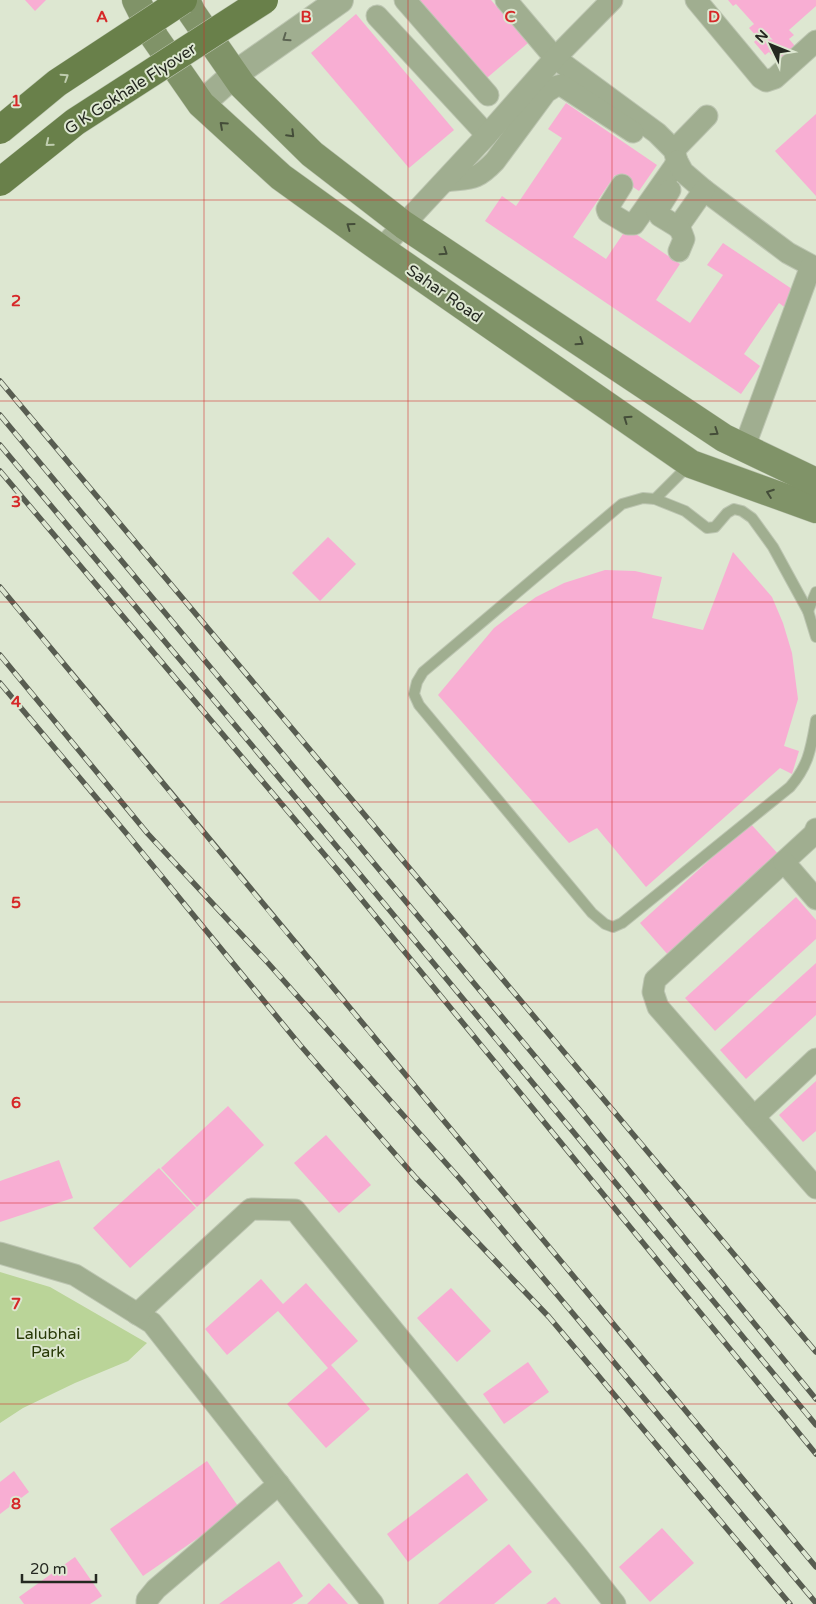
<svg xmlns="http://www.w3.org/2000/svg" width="816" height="1604" viewBox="0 0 816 1604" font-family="'Varela Round',sans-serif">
	<rect width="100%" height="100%" fill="#dde7d1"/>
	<path fill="#bad498" d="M0 1272 50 1287 147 1343 128 1361 75 1383 23 1408 0 1423Z"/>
	<g fill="#f8aed3">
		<path d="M25 0H46L35 11Z"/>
		<path d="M411 0H491L528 43 481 83Z"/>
		<path d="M728 0H816V6L789 30 794 35 789 39 795 46 778 62 769 52 765 55 754 42 758 38 749 28 754 24 736 4 733 6Z"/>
		<path d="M356 14 454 130 409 168 311 53Z"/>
		<path d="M566 103 657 165 639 191 615 175 573 237 606 259 627 228 680 264 656 300 690 323 723 275 707 265 723 243 798 293 787 309 779 303 744 354 760 366 741 394 485 221 502 196 516 206 562 138 548 129Z"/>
		<path d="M816 114V196L775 151Z"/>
		<path d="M328 537 356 564 320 601 292 573Z"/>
		<path d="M733 552 772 597 783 623 792 653 798 699 784 746 799 751 792 774 780 768 646 887 597 828 569 843 438 695 494 628 515 612 536 597 564 583 605 570 635 571 662 577 652 618 703 630Z"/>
		<path d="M750 823 780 856 669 956 640 923Z"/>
		<path d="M796 897 816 920V939L715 1031 685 998Z"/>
		<path d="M816 963V1015L746 1079 720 1050Z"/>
		<path d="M816 1081V1131L803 1142 779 1115Z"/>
		<path d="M228 1106 264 1145 197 1207 161 1168Z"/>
		<path d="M326 1135 371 1185 339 1213 294 1163Z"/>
		<path d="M59 1160 73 1198 0 1222V1181Z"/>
		<path d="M159 1168 196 1208 130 1268 93 1228Z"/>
		<path d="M261 1279 283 1304 306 1283 358 1341 331 1365 370 1409 326 1448 287 1404 328 1368 278 1311 227 1355 205 1329Z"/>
		<path d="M451 1288 491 1331 457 1362 417 1318Z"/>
		<path d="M528 1362 549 1392 504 1424 483 1394Z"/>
		<path d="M207 1461 240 1509 143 1576 110 1529Z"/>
		<path d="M14 1471 29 1492 0 1514V1482Z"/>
		<path d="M467 1473 488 1500 408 1562 387 1534Z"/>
		<path d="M662 1528 694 1563 650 1602 619 1567Z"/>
		<path d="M509 1544 532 1572 494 1604H438Z"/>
		<path d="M75 1557 102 1596 90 1604H24L19 1597Z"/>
		<path d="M279 1561 303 1596 292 1604H219Z"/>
		<path d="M329 1583 348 1604H307Z"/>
		<path d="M555 1597 561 1604H546Z"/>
	</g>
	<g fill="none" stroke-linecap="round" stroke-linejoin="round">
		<defs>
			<g id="service">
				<path d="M655 499 690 464"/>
				<path d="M808 611 816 592"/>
				<path d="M816 637 808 611 773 547 752 518 742 511 734 509 727 513 715 527 707 528 685 511 655 499 643 498 622 504 423 672 417 682 414 694 419 705 592 913 605 924 613 927 622 923 790 787C809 765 811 748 816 720"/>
			</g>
			<g id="minor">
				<path d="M405 0 488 95"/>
				<path d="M506 0 555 58 657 133 674 150 677 161 674 167 634 224H628L608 212 607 209 622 185"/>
				<path d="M696 0 761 78 766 81 775 78 816 41"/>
				<path d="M377 16 487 135"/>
				<path d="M674 150 707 116"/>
				<path d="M677 161 683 172 704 190 788 253 816 268"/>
				<path d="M446 181C471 178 476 181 495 161L546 92 554 87 561 85 633 132"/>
				<path d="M670 190 657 211 660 216 678 227 704 190"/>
				<path d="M678 227 681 231 684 239 679 251"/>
				<path d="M381 249 487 135 555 58 612 0"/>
				<path d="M744 448 811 266"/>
				<path d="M816 829 814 834 655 980 653 992 658 1007 816 1188"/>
				<path d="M784 862 816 899"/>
				<path d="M754 1117 816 1059"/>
				<path d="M0 1253 75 1275 152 1323 373 1604"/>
				<path d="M137 1314 251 1209 295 1210 578 1557 615 1604"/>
				<path d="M147 1604V1600L156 1589 279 1484"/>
			</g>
			<path id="tertiary" d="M201 104 235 74 340 0"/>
			<g id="secondary">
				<path d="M136 0 155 38 201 104 281 177 381 249 691 464 816 509"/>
				<path d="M186 0 192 13 242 85 312 154 404 225 724 438 816 482"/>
			</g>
		</defs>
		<use href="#service" stroke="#bcc5b1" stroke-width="12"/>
		<use href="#minor" stroke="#bcc5b1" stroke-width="23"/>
		<use href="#tertiary" stroke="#bcc5b1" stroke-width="28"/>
		<use href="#secondary" stroke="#bcc5b1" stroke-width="29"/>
		<use href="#service" stroke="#a0ae90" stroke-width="10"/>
		<use href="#minor" stroke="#a0ae90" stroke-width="21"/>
		<use href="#tertiary" stroke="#a0ae90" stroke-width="26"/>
		<use href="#secondary" stroke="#809368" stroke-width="28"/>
		<defs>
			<g id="rail">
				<path d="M0 381 816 1352"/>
				<path d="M0 415 573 1102 816 1399"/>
				<path d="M0 445 353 866 816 1425"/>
				<path d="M0 471 340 873 816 1454"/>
				<path d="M0 587C271 915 544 1240 816 1567"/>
				<path d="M0 655 148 834 268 963 460 1179 816 1603"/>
				<path d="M0 683 126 833 300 1045 416 1178 549 1317 790 1604"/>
			</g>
		</defs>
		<use href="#rail" stroke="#585d51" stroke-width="5.5"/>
		<use href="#rail" stroke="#dde7d1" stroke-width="4" stroke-dasharray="11" stroke-linecap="butt"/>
		<defs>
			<g id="primary-bridge">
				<path d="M0 130 57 83 183 0"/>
				<path d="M0 182 75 122 264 0"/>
			</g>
		</defs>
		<use href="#primary-bridge" stroke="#bcc5b1" stroke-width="29" stroke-linecap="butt"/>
		<use href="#primary-bridge" stroke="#69804a" stroke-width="28"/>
	</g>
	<defs><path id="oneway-chevron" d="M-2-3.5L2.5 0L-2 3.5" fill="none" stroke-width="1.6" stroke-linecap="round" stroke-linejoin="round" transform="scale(1.25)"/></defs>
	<use stroke="#5c6452" href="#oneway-chevron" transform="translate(286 38) rotate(145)"/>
	<g stroke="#c0cdaf">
		<use href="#oneway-chevron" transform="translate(65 77) rotate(-33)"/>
		<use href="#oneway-chevron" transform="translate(49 143) rotate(141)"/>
	</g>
	<g stroke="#444d39">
		<use href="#oneway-chevron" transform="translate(223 125) rotate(-138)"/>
		<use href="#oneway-chevron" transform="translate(291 134) rotate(45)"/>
		<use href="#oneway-chevron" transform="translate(350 226) rotate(-144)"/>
		<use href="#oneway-chevron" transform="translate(444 252) rotate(34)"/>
		<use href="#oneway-chevron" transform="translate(580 342) rotate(34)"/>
		<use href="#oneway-chevron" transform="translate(627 419) rotate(-145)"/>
		<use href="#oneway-chevron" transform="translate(715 432) rotate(34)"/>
		<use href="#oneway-chevron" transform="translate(770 493) rotate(-160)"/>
	</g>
	<path fill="none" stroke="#d62828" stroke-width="1" stroke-opacity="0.55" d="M204 0V1604M408 0V1604M612 0V1604M0 200H816M0 401H816M0 602H816M0 802H816M0 1002H816M0 1203H816M0 1404H816"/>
	<g text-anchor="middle" stroke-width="4" stroke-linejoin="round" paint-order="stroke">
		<g font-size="16" fill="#242820" stroke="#dde7d1">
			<text transform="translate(130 88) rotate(-33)" y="6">G K Gokhale Flyover</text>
			<text transform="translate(445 293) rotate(35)" y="6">Sahar Road</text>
		</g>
		<g font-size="16" fill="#283906" stroke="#dde7d1">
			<text x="48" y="1339">Lalubhai<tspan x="48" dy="18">Park</tspan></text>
		</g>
	</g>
	<g font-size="16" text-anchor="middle" font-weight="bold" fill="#d62828" stroke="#dde7d1" stroke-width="4" stroke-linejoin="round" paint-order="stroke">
		<text x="102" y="22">A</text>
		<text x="306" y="22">B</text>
		<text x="510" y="22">C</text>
		<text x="714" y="22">D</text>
		<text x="16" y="106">1</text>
		<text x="16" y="306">2</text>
		<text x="16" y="507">3</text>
		<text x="16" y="707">4</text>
		<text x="16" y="908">5</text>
		<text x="16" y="1108">6</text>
		<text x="16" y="1309">7</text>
		<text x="16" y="1509">8</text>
	</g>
	<g transform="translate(771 45) rotate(313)" stroke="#dde7d1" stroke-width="4" paint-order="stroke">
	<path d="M0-4L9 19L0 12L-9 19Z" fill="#242820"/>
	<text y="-8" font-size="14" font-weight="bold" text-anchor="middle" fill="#242820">N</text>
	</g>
	<path d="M22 1574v8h74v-8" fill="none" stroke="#242820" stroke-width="2.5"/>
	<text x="30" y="1574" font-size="15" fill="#242820" stroke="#dde7d1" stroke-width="4" paint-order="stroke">20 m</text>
</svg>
